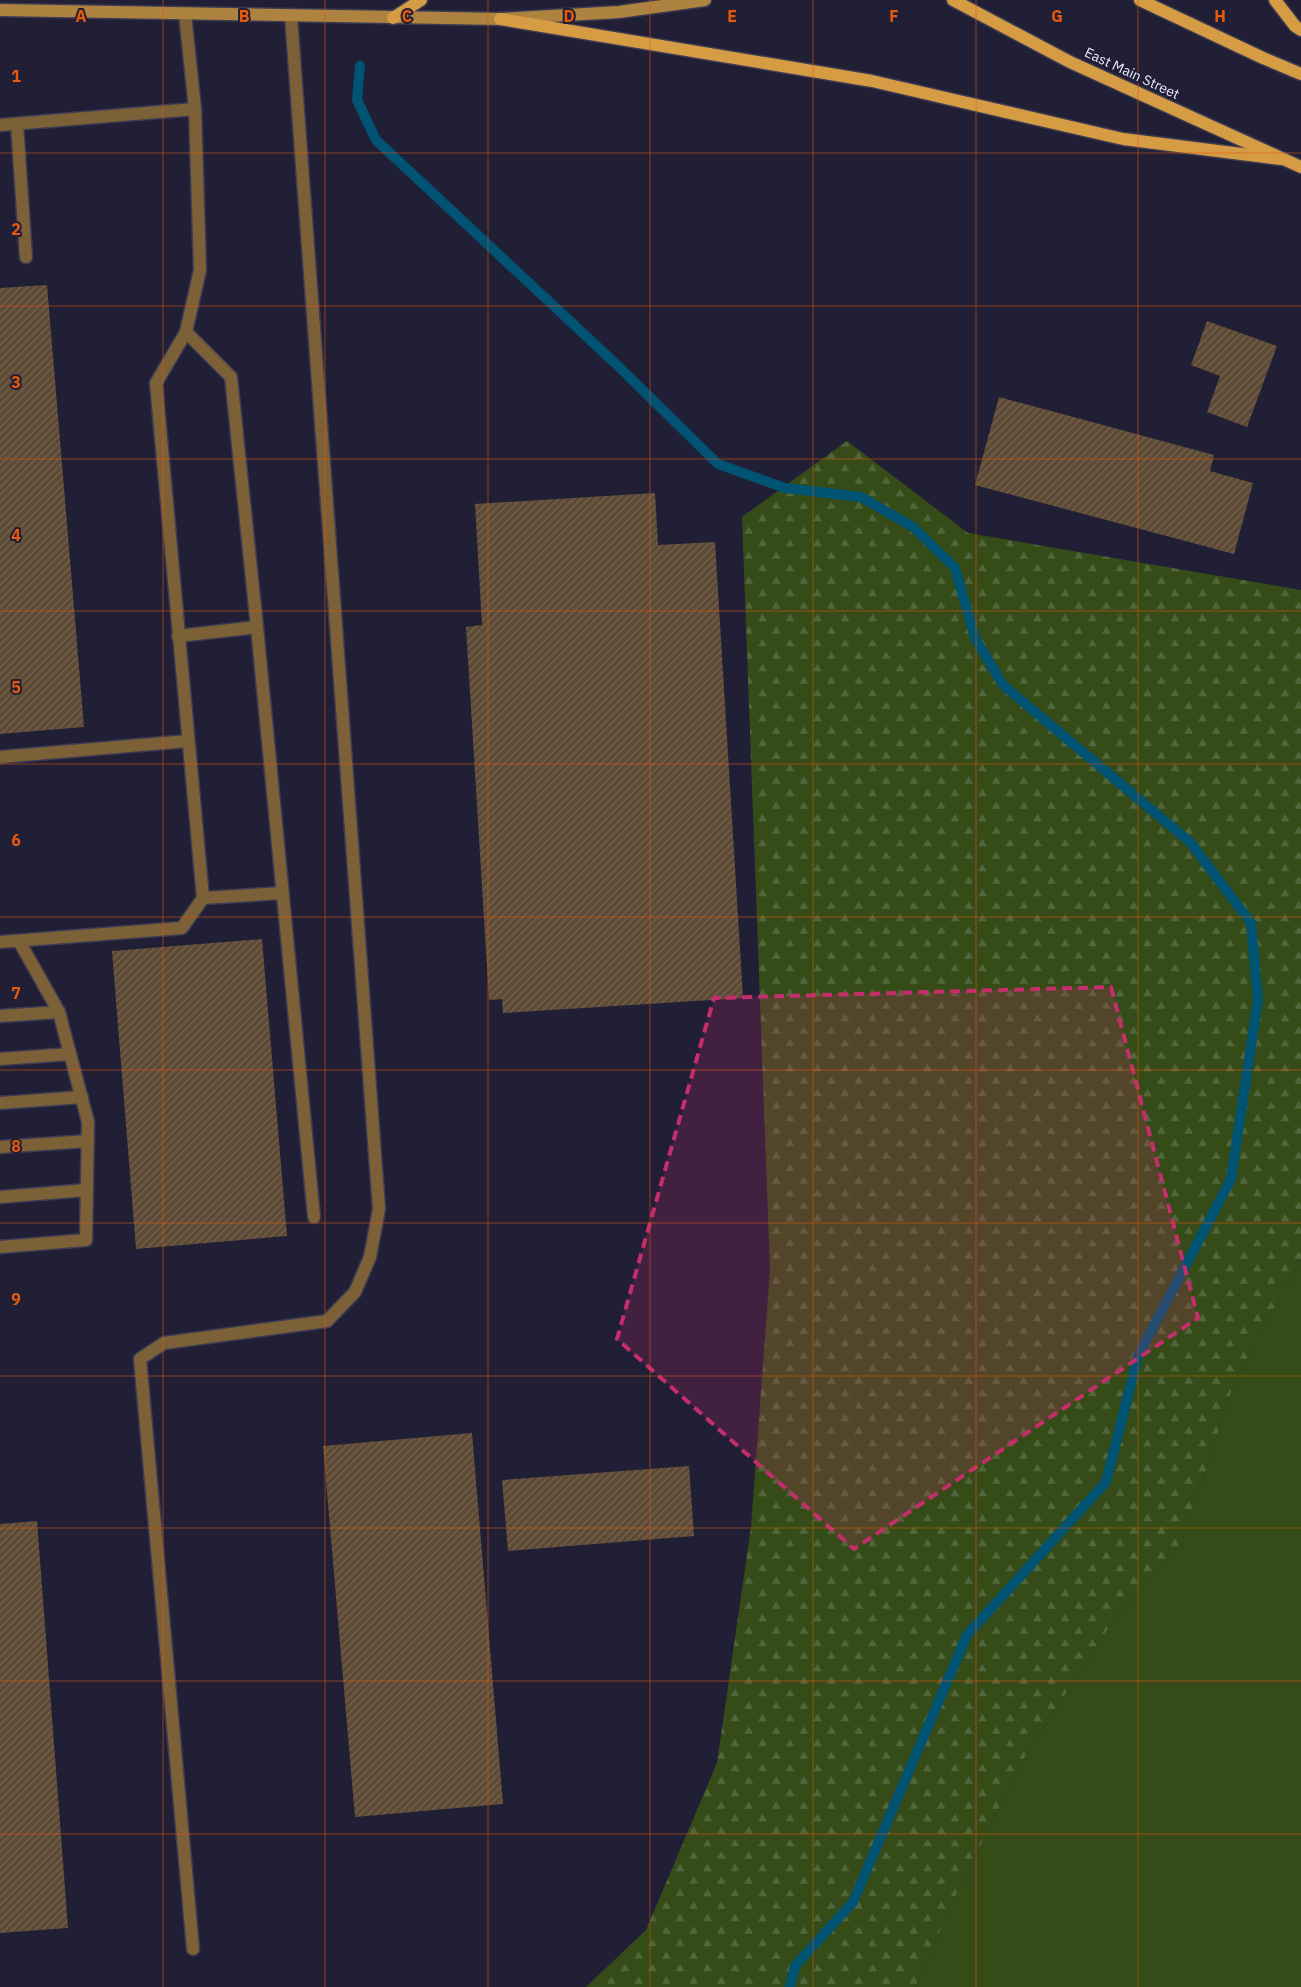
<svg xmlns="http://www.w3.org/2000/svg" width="1301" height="1987" viewBox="0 0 1301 1987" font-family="'IBM Plex Sans',sans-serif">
	<defs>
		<pattern id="forest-firs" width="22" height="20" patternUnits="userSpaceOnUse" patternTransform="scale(1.25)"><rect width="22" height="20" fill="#354c19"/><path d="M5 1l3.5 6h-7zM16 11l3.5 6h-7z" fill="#52663b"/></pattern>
		<pattern id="building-hatch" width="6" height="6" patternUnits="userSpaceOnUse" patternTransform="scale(1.25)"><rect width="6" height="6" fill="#5d4a34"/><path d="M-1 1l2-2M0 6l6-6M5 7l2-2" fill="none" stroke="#746452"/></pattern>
	</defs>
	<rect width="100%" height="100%" fill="#211f36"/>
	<path fill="#354c19" d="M1301 1260V1987H915L954 1899 1024 1758 1117 1615 1182 1542 1235 1380Z"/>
	<path fill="url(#forest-firs)" d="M847 441 968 533 1301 590V1260L1235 1380 1182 1542 1117 1615 1024 1758 954 1899 915 1987H586L646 1930 717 1763 751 1527 770 1270 742 517Z"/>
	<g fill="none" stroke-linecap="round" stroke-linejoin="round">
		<path stroke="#005373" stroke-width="10" d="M360 66 357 100 376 140 617 365 718 464 785 488 861 497 913 527 955 568 975 638 1003 685 1190 842 1251 923 1258 1000 1231 1179 1138 1356 1106 1482 967 1635 853 1902 795 1966 790 1987"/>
	</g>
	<g fill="url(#building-hatch)">
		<path d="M47 285 84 727 0 734V288Z"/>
		<path d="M1207 321 1277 346 1247 427 1207 412 1220 376 1191 365Z"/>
		<path d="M999 397 1214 455 1210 471 1253 483 1234 554 975 485Z"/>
		<path d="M655 493 658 545 715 542 743 998 503 1013 502 999 489 1000 466 627 482 625 475 504Z"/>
		<path d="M262 939 287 1236 136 1249 112 951Z"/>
		<path d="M472 1433 503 1804 355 1817 323 1446Z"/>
		<path d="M689 1466 694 1536 508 1551 502 1480Z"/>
		<path d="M37 1521 68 1928 0 1933V1524Z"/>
	</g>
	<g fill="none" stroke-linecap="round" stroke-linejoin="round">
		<defs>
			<g id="service">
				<path d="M185 14 195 109 200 270 186 332 231 377 257 627 314 1217"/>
				<path d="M17 124 26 257"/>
				<path d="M0 125 195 109"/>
				<path d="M186 332 156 383 203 898 282 893"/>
				<path d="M178 636 257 627"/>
				<path d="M0 757 188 741"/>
				<path d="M0 942 182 928 203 898"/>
				<path d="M0 1016 59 1012"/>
				<path d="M0 1059 70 1054"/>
				<path d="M0 1103 82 1097"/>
				<path d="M0 1147 88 1141"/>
				<path d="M0 1197 87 1190"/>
				<path d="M0 1247 86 1240 88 1122 59 1012 19 941"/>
				<path d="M193 1949 140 1359 164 1343 327 1321 355 1292 370 1257 379 1209 291 16"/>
			</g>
			<path id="secondary" d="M0 10 500 19 619 12 705 0"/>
			<g id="primary">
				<path d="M953 0 1070 62 1301 167"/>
				<path d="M1140 0 1263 58 1301 74"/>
				<path d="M1275 0 1295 26 1301 30"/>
				<path d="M393 18 421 0"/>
				<path d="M500 19 872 81 1123 139 1281 159"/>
			</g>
		</defs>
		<use href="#service" stroke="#3d3b51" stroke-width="15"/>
		<use href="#secondary" stroke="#3d3b51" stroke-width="15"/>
		<use href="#primary" stroke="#3d3b51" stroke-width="15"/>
		<use href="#service" stroke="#7b6038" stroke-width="12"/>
		<use href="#secondary" stroke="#ae823f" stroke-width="12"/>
		<use href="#primary" stroke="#d59c43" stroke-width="12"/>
	</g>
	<path fill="#c62d6b" fill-opacity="0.2" stroke="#c62d6b" stroke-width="4" stroke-dasharray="10 6" stroke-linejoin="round" d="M1111 987 1198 1318 854 1549 617 1339 714 998Z"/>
	<path fill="none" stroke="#e8590c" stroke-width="1" stroke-opacity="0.55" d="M163 0V1987M325 0V1987M488 0V1987M650 0V1987M813 0V1987M976 0V1987M1138 0V1987M0 153H1301M0 306H1301M0 459H1301M0 611H1301M0 764H1301M0 917H1301M0 1070H1301M0 1223H1301M0 1376H1301M0 1528H1301M0 1681H1301M0 1834H1301"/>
	<g text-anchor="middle" stroke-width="4" stroke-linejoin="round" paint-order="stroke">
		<g font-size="14" fill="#e8e7f7" stroke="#211f36">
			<text transform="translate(1132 73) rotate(25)" y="5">East Main Street</text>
		</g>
	</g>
	<g font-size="16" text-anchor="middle" font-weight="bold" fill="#e8590c" stroke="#211f36" stroke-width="4" stroke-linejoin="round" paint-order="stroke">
		<text x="81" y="22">A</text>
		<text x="244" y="22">B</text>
		<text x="407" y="22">C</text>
		<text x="569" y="22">D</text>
		<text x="732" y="22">E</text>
		<text x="894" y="22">F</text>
		<text x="1057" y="22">G</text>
		<text x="1220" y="22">H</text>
		<text x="16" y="82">1</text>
		<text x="16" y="235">2</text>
		<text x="16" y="388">3</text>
		<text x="16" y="541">4</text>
		<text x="16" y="693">5</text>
		<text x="16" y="846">6</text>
		<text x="16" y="999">7</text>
		<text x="16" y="1152">8</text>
		<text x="16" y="1305">9</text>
	</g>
</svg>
